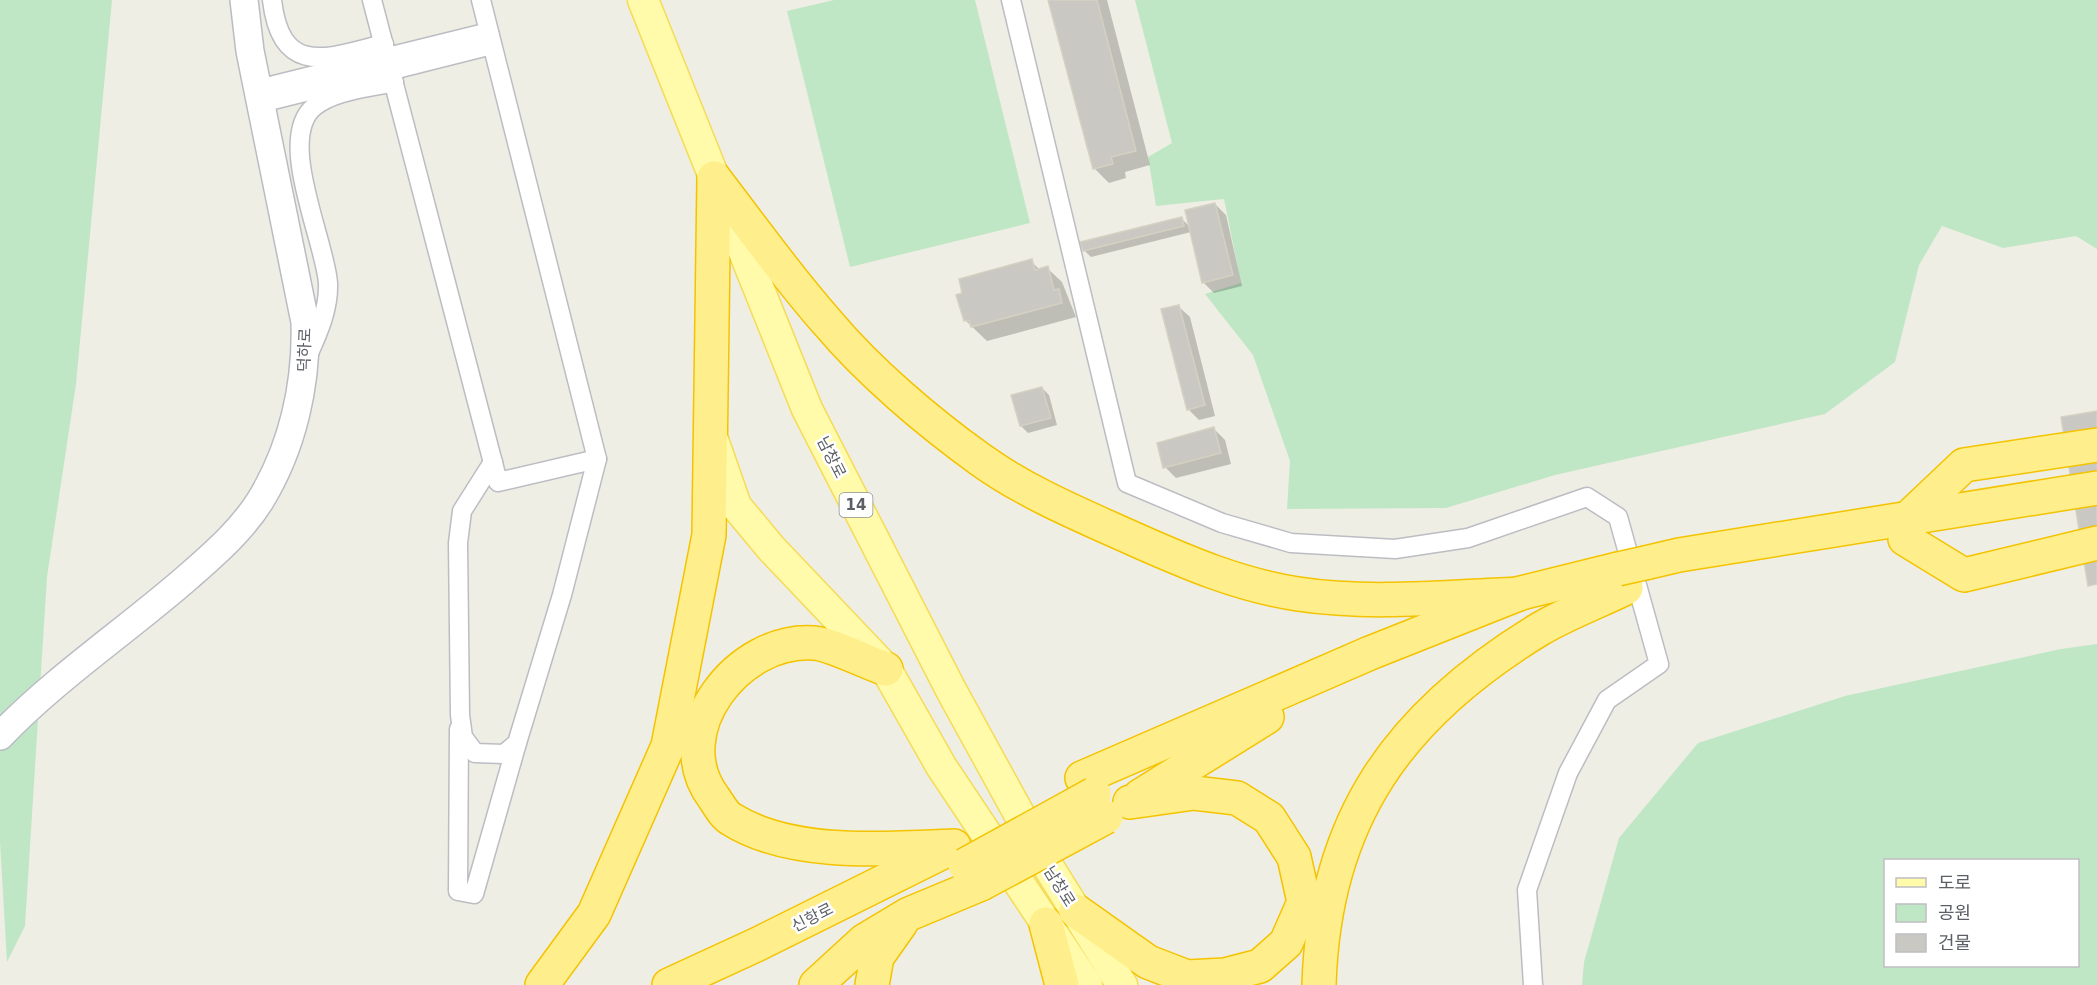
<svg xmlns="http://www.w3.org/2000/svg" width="2097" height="985" viewBox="0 0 2097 985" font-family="'DejaVu Sans','Noto Sans KR',sans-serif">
	<rect width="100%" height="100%" fill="#efeee4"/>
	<g fill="#c0e7c5" fill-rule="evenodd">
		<path d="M0 0H112L76 384 47 577 25 926 7 962 0 842Z"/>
		<path d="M834 0H975L1030 223 850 267 787 11Z"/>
		<path d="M1135 0H2097V249L2076 236 2003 248 1942 226 1919 265 1895 362 1825 414 1555 475 1446 508 1287 509 1290 461 1253 355 1205 294 1241 283 1224 199 1156 206 1148 157 1172 143Z"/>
		<path d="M2097 644V985H1582L1584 962 1619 838 1698 743 1845 696 2061 649ZM1886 860H2078V966H1886Z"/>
	</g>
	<g fill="#0003">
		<path d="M1050 0H1107L1150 165 1125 172 1126 178 1109 183 1094 168Z"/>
		<path d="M1215 204 1226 215 1242 286 1214 293 1203 282 1191 232 1091 257 1084 250 1181 218 1190 227Z"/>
		<path d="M1031 261 1040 270 1047 268 1062 282 1076 317 987 341 965 320Z"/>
		<path d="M1179 307 1190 317 1215 416 1199 420 1188 409Z"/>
		<path d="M1042 388 1049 395 1057 425 1028 433 1021 426Z"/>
		<path d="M1214 429 1225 440 1231 464 1176 478 1165 467Z"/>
	</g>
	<g fill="#cac8c2" stroke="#d4d1c2" stroke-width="1.5">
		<path d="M1048 0H1097L1136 151 1111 157 1113 164 1093 169Z"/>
		<path d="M1215 203 1233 275 1202 283 1185 210Z"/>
		<path d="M1182 217 1184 226 1083 251 1080 242Z"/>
		<path d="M1032 259 1035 270 1048 266 1054 290 1059 289 1062 303 971 327 969 320 964 321 956 295 962 293 959 279Z"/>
		<path d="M1179 305 1205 405 1187 410 1161 309Z"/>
		<path d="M1042 387 1051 418 1020 426 1011 395Z"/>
		<path d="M2097 411V584L2088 586 2061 417Z"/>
		<path d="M1214 427 1221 453 1163 468 1157 443Z"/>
	</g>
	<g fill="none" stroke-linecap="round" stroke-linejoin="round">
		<defs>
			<g id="street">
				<path d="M272 0C281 78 328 58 384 44"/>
				<path d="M372 0 498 482 597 459"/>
				<path d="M481 0 597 459 562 595 517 743 504 754 475 753 463 737 460 715 458 543 462 511 493 462"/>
				<path d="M1011 0 1127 483 1222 523 1291 543 1395 549 1468 538 1587 497 1618 517 1659 664 1607 700 1568 773 1527 890 1533 985"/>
				<path d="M258 89 489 32"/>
				<path d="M261 103 492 45"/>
				<path d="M309 353C319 331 329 308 328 283 325 240 275 137 315 106 335 90 370 88 394 82"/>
				<path d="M459 729 458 891 474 894 517 743"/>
			</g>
			<path id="secondary" d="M0 736C57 677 126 631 188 577 214 554 241 531 260 501 293 447 307 384 305 322L250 51 244 0"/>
			<g id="primary">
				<path d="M643 0 807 409 951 690 1046 863 1122 985"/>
				<path d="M713 440 736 506 771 548 886 669 941 766 1087 985"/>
			</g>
			<g id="highway">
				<path d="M714 178C751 226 787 277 827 322 869 372 928 422 981 460 1027 493 1083 516 1134 539 1188 563 1239 585 1298 594 1370 605 1446 597 1519 594"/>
				<path d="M1908 518 1964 465 2097 445"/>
				<path d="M1905 539 1964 575 2097 543"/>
				<path d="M1645 563 1679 555 2097 488"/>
				<path d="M886 669C868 663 831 644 814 643 739 637 664 732 714 798 719 805 724 815 731 819 791 857 886 849 954 846"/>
				<path d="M1082 778 1370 653 1521 593 1618 569"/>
				<path d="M1140 796 1267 717"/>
				<path d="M1076 911 1148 962 1187 977 1225 975 1260 966 1286 943 1304 902 1294 857 1269 818 1237 798 1194 793 1130 802"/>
				<path d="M1046 924 1062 985"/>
				<path d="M542 985 594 914 668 746 709 535 714 178"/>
				<path d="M669 985 758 944 945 851"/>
				<path d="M816 985 864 941 909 914 981 884"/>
				<path d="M872 985 877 957 901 923"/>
				<path d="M1319 985C1324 818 1400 714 1540 629 1567 613 1597 602 1626 588"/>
			</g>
		</defs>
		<use href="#street" stroke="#bcbdc3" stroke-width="21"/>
		<use href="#secondary" stroke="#babcc3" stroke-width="30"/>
		<use href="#primary" stroke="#f6db57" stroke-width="33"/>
		<use href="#highway" stroke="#f4c300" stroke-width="36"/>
		<use href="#street" stroke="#fff" stroke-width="18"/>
		<use href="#secondary" stroke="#fff" stroke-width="27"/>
		<use href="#primary" stroke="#fffbaa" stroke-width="30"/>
		<use href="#highway" stroke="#ffef8c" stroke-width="33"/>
		<defs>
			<g id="highway-bridge">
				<path d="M1618 569 1645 563"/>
				<path d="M965 865 1094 794"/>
				<path d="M981 884 1106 817"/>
			</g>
		</defs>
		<use href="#highway-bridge" stroke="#f4c300" stroke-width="36" stroke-linecap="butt"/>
		<use href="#highway-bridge" stroke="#ffef8c" stroke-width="33"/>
	</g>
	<g text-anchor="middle" stroke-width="5" stroke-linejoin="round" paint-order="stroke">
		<rect fill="#fff" stroke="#8d8f93" stroke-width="1.5" x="839.5" y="493" width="33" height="24" rx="4.5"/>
		<g font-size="15" font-weight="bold" fill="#5c5f65">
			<text x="856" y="510">14</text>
		</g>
		<g font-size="16" fill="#5c5f65" stroke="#fff">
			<text transform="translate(304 350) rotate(-88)" y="6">덕하로</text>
			<text transform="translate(832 457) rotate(63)" y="6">남창로</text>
			<text transform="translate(1060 886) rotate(58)" y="6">남창로</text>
			<text transform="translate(812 917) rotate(-27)" y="6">신항로</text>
		</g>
	</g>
	<rect x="1884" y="859" width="195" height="108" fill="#ffffff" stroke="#bebfc1" stroke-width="1.5"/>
	<rect x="1896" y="878" width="30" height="9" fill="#fffbaa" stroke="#bebfc1" stroke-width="1.5"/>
	<text x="1938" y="889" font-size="18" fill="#5c5f65">도로</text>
	<rect x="1896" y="904" width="30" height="18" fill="#c0e7c5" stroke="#bebfc1" stroke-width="1.5"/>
	<text x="1938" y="919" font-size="18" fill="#5c5f65">공원</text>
	<rect x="1896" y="934" width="30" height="18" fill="#cac8c2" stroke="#bebfc1" stroke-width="1.5"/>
	<text x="1938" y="949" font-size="18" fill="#5c5f65">건물</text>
</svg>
